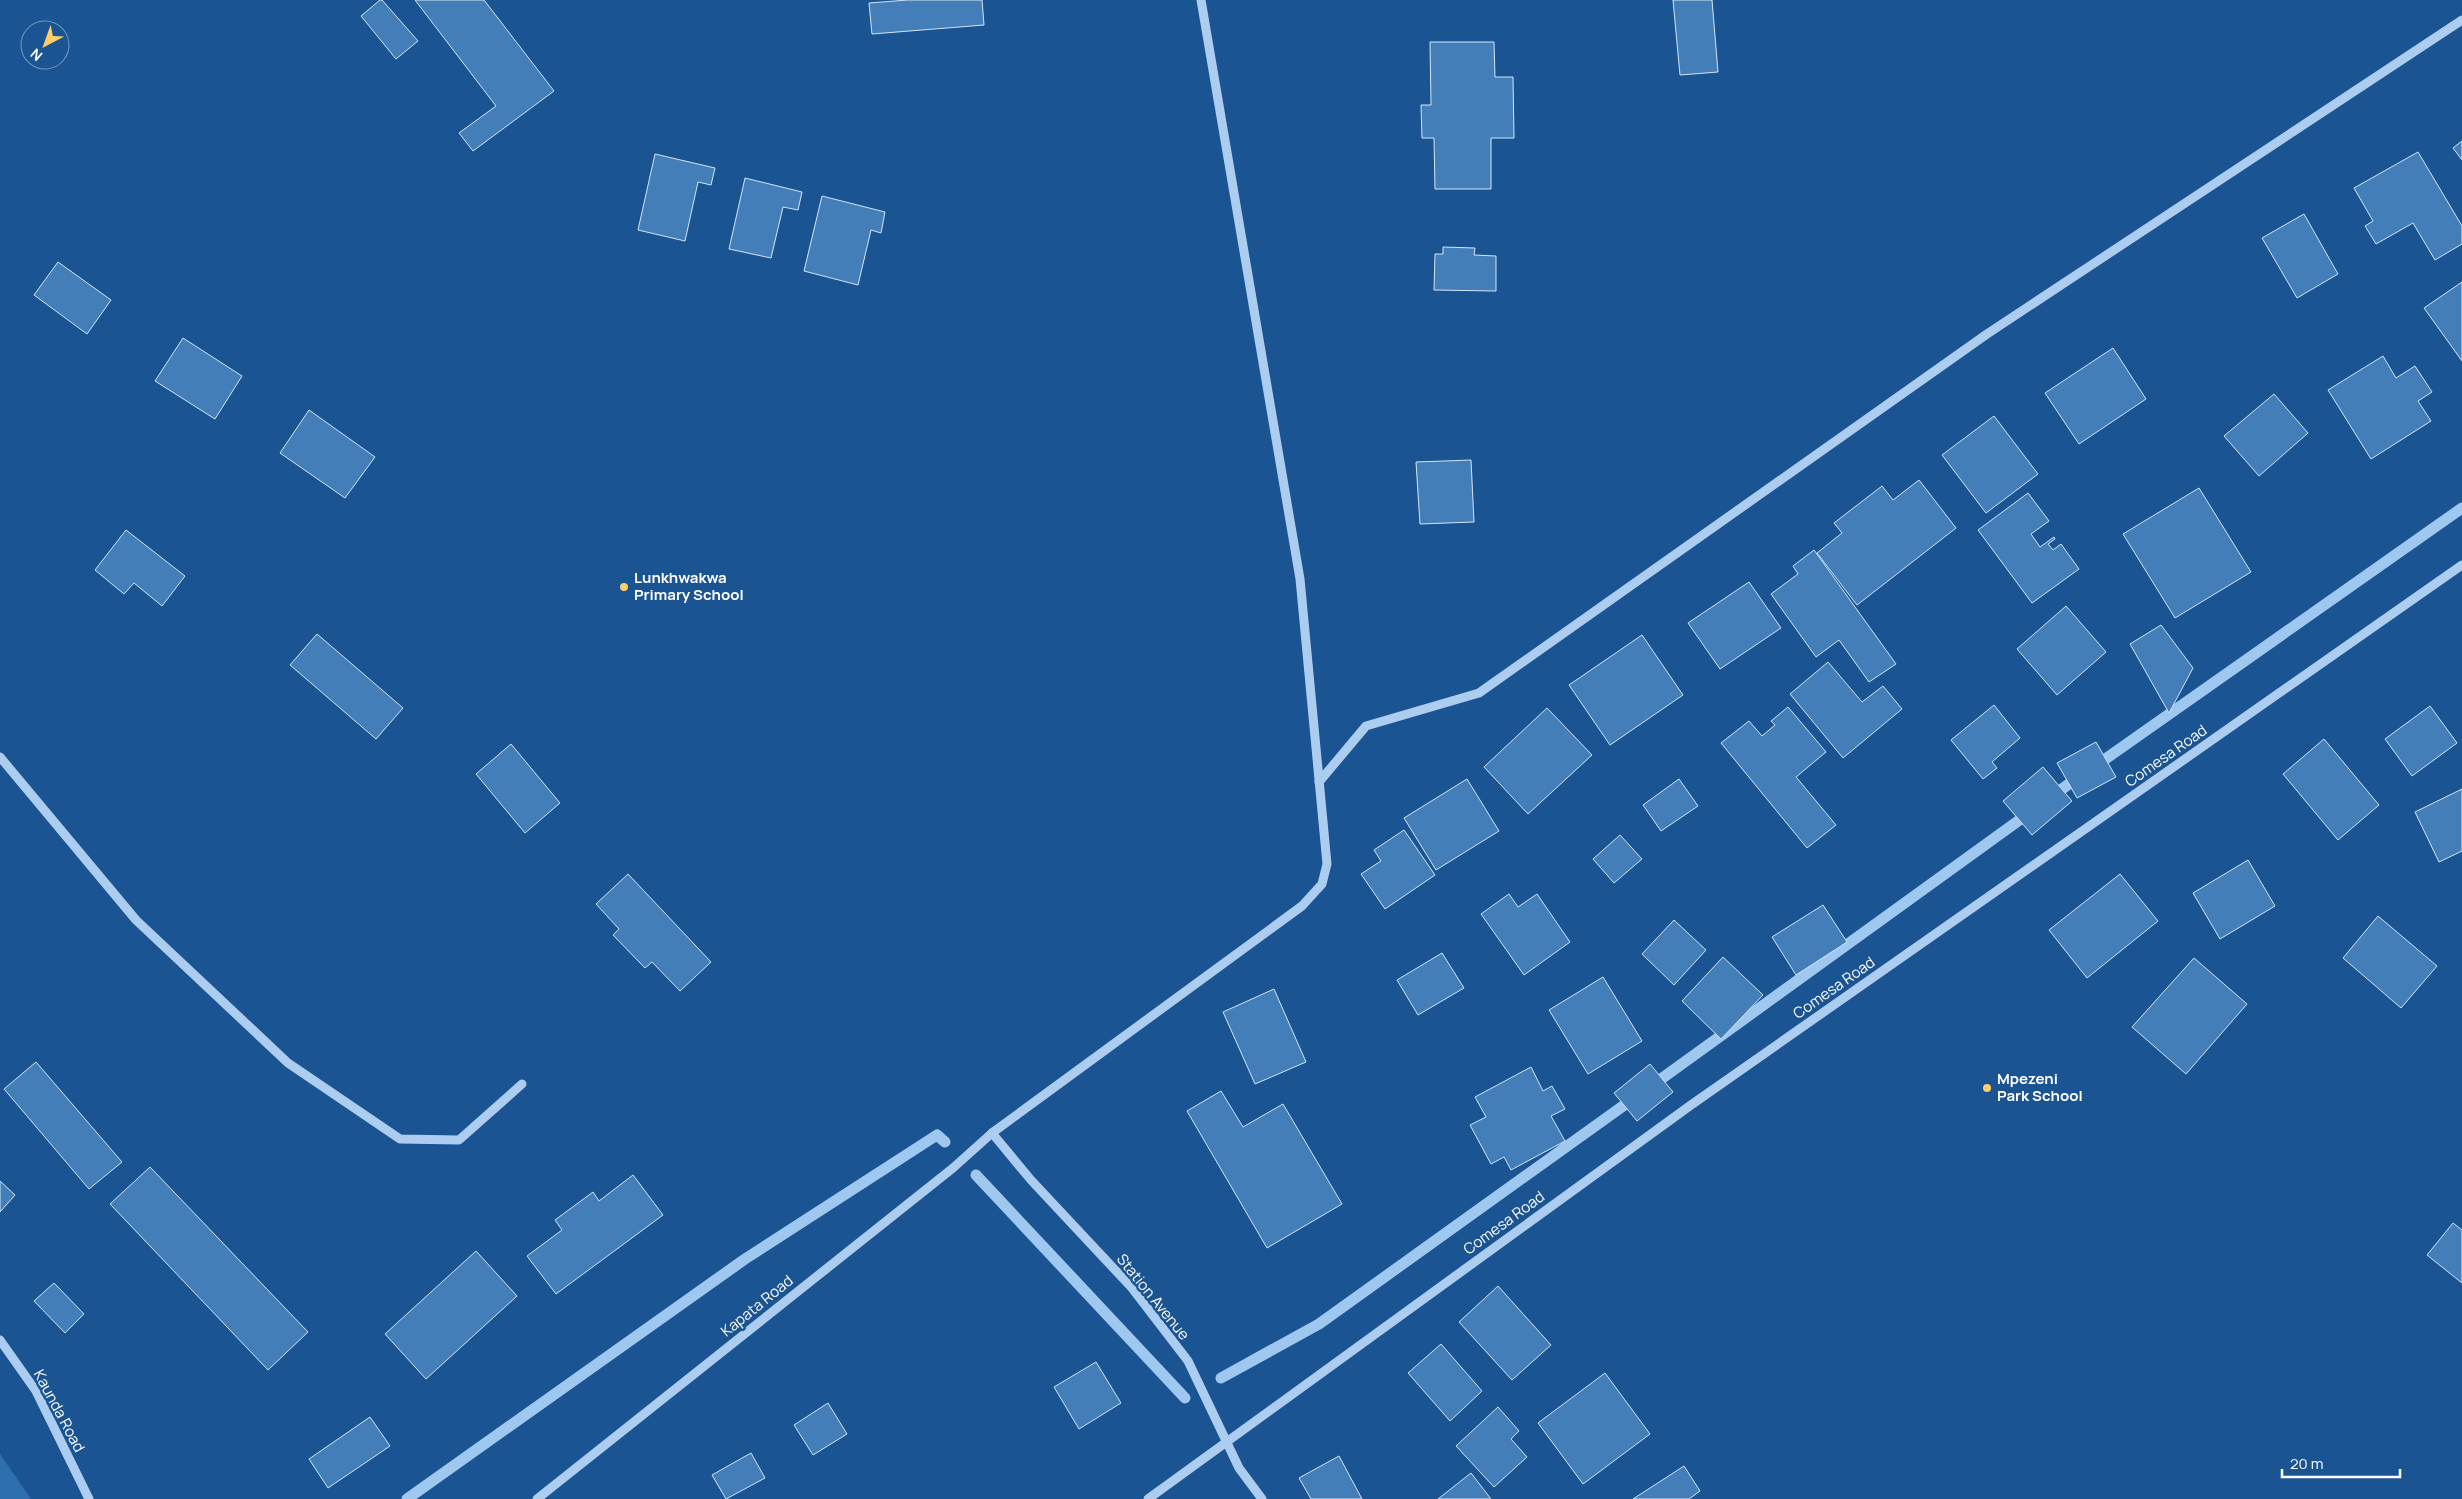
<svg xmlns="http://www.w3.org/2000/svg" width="2462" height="1499" viewBox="0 0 2462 1499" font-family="Manrope,sans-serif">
	<rect width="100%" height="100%" fill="#1b5492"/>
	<path fill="#2e6fb0" d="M0 1454 31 1499H0Z"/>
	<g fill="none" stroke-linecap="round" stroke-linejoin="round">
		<g stroke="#9fc8f1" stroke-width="11">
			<path d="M2094 767 2462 508"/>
			<path d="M2051 797 2080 776"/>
			<path d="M1650 1087 2032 811"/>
			<path d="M976 1175 1185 1398"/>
			<path d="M1221 1378 1319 1324 1637 1096"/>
			<path d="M407 1499 745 1259 937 1135 945 1142"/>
		</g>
	</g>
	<g fill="#447eb9" stroke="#d2e6fa">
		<path d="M380 0H382L418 41 396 59 361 16Z"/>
		<path d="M415 0H484L554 91 473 151 459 133 496 106Z"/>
		<path d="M908 0H982L984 25 872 34 869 3Z"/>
		<path d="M1673 0H1712L1718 72 1680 75Z"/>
		<path d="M1430 42H1494L1495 77H1513L1514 138H1491V189H1435L1434 138H1422L1421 105H1431Z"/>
		<path d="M2462 141V160L2453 148Z"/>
		<path d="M2418 152 2462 226V244L2435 260 2413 223 2376 244 2365 226 2373 221 2354 188Z"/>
		<path d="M655 154 715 168 711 185 698 182 685 241 638 230Z"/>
		<path d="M745 178 802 192 798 210 783 207 771 258 729 249Z"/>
		<path d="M822 196 885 212 881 233 871 230 858 285 804 271Z"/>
		<path d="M2304 214 2338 274 2297 298 2262 238Z"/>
		<path d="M1443 247 1475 248 1474 255 1496 256V291L1434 290 1435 254H1443Z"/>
		<path d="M58 262 111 300 87 334 34 295Z"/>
		<path d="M2462 282V361L2424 308Z"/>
		<path d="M183 338 242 376 215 419 155 381Z"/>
		<path d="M2113 348 2146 399 2079 444 2045 393Z"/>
		<path d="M2383 356 2396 378 2415 366 2432 392 2418 401 2431 421 2371 459 2328 390Z"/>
		<path d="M2274 394 2308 433 2259 476 2224 436Z"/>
		<path d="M309 410 375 457 345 498 280 453Z"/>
		<path d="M1994 416 2038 474 1986 513 1942 455Z"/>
		<path d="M1471 460 1474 522 1420 524 1416 462Z"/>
		<path d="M1919 480 1956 528 1857 605 1817 553 1842 533 1834 523 1882 486 1893 500Z"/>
		<path d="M2199 488 2251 572 2175 618 2123 534Z"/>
		<path d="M2028 493 2049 521 2031 534 2040 547 2054 537 2055 539 2048 544 2053 550 2061 544 2079 569 2032 603 1978 530Z"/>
		<path d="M126 530 185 576 162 606 134 583 124 594 95 570Z"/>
		<path d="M1814 550 1896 664 1869 682 1839 640 1816 657 1771 594 1798 574 1793 566Z"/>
		<path d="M1749 582 1781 628 1720 669 1688 623Z"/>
		<path d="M2066 606 2106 652 2057 695 2017 649Z"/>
		<path d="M2161 625 2193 668 2169 713 2130 644Z"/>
		<path d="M317 634 403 708 376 739 290 665Z"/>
		<path d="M1642 635 1683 695 1610 745 1569 685Z"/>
		<path d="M1828 662 1862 702 1883 686 1902 709 1843 758 1790 694Z"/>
		<path d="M1994 705 2020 738 1992 762 1997 768 1983 779 1951 740Z"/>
		<path d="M2430 706 2457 743 2412 776 2385 739Z"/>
		<path d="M1788 707 1826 752 1796 777 1836 825 1807 848 1721 743 1749 721 1762 736 1775 725 1771 721Z"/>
		<path d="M1547 708 1592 755 1528 814 1484 767Z"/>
		<path d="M2324 739 2379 805 2338 840 2283 774Z"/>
		<path d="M2096 742 2116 777 2077 798 2057 763Z"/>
		<path d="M511 744 560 803 525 833 476 774Z"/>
		<path d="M2043 767 2072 801 2032 835 2003 801Z"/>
		<path d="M1467 779 1499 831 1436 870 1404 818Z"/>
		<path d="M1679 779 1698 806 1661 831 1643 805Z"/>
		<path d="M2462 789V851L2439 862 2415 812Z"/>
		<path d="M1404 830 1435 875 1385 909 1361 874 1381 861 1374 850Z"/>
		<path d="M1620 835 1642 859 1614 883 1593 859Z"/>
		<path d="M2248 860 2275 906 2220 939 2193 893Z"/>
		<path d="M628 874 711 962 680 991 652 962 645 968 613 935 619 929 596 904Z"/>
		<path d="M2120 874 2158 921 2087 978 2049 930Z"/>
		<path d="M1509 894 1518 907 1537 894 1570 942 1524 975 1481 914Z"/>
		<path d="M1823 905 1847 942 1796 975 1772 937Z"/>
		<path d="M2378 916 2437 966 2401 1008 2343 958Z"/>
		<path d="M1674 920 1706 950 1674 985 1642 954Z"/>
		<path d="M1442 953 1464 988 1418 1015 1397 980Z"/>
		<path d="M1723 957 1763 995 1721 1039 1682 1001Z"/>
		<path d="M2194 958 2247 1004 2186 1074 2132 1027Z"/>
		<path d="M1603 977 1642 1041 1588 1074 1549 1010Z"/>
		<path d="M1274 989 1306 1062 1255 1084 1223 1012Z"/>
		<path d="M36 1062 122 1162 89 1189 4 1089Z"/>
		<path d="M1650 1064 1673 1092 1637 1121 1614 1093Z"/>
		<path d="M1531 1067 1543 1091 1552 1086 1565 1109 1551 1116 1565 1141 1511 1170 1504 1157 1491 1164 1470 1125 1486 1117 1475 1097Z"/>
		<path d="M1221 1091 1243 1127 1283 1104 1342 1204 1267 1248 1187 1111Z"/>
		<path d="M150 1167 308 1332 268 1370 110 1204Z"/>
		<path d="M633 1175 663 1215 556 1294 527 1256 562 1230 555 1220 593 1192 599 1201Z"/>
		<path d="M0 1181 15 1195 0 1212Z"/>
		<path d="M2453 1223 2462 1230V1283L2427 1255Z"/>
		<path d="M476 1251 517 1296 426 1379 385 1334Z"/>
		<path d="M54 1283 84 1314 65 1333 34 1301Z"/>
		<path d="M1498 1286 1551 1345 1512 1380 1459 1322Z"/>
		<path d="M1441 1344 1482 1391 1450 1421 1408 1373Z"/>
		<path d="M1096 1362 1121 1403 1079 1429 1054 1387Z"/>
		<path d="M1605 1373 1650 1434 1583 1484 1538 1423Z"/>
		<path d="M828 1403 847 1434 813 1455 794 1425Z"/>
		<path d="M1498 1407 1519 1431 1511 1439 1527 1457 1494 1487 1456 1446Z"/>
		<path d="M370 1417 390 1446 328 1488 309 1459Z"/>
		<path d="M751 1453 765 1478 726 1499 712 1475Z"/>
		<path d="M1339 1456 1362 1499H1311L1299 1478Z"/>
		<path d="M1684 1466 1700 1491 1689 1499H1633Z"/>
		<path d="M1471 1473 1491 1499H1438Z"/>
	</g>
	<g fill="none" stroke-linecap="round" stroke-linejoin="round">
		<g stroke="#accdef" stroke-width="9">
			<path d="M0 757 136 920 288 1063 400 1139 459 1140 522 1084"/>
			<path d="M1319 782 1366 726 1479 693 1987 334 2462 20"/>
			<path d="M992 1133 1031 1180 1132 1288 1188 1361 1239 1468 1262 1499"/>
			<path d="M0 1340 36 1391 89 1499"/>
			<path d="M537 1499 953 1168 992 1133 1302 906 1322 884 1327 864 1300 579 1201 0"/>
			<path d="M1148 1499 1691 1105 2462 565"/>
		</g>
	</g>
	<g fill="#ffce6a" stroke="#1b5492" stroke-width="2">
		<circle cx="624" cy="587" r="5"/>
		<circle cx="1987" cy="1088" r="5"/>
	</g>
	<g text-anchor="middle" stroke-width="5" stroke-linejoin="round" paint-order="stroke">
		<g font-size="15" font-weight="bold" fill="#fff" stroke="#1b5492" text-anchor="start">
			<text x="634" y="583">Lunkhwakwa<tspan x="634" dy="17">Primary School</tspan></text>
			<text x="1997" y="1084">Mpezeni<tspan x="1997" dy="17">Park School</tspan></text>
		</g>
		<g font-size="15" fill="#fff" stroke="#1b5492">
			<text transform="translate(2166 756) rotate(-35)" y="5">Comesa Road</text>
			<text transform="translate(1834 988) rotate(-35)" y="5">Comesa Road</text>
			<text transform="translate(1504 1223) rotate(-36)" y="5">Comesa Road</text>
			<text transform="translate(1153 1297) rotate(51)" y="5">Station Avenue</text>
			<text transform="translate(757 1306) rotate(-39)" y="5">Kapata Road</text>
			<text transform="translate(59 1411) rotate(62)" y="5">Kaunda Road</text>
		</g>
	</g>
	<g transform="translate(45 45) rotate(221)"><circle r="24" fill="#1b5492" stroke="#7698be"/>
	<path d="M0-4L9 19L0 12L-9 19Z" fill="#ffce6a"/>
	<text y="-8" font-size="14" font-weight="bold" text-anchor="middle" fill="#ffffff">N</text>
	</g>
	<path d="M2282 1469v8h118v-8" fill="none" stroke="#ffffff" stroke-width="2.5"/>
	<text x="2290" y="1469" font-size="15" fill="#ffffff" stroke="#1b5492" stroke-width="4" paint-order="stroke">20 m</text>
</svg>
